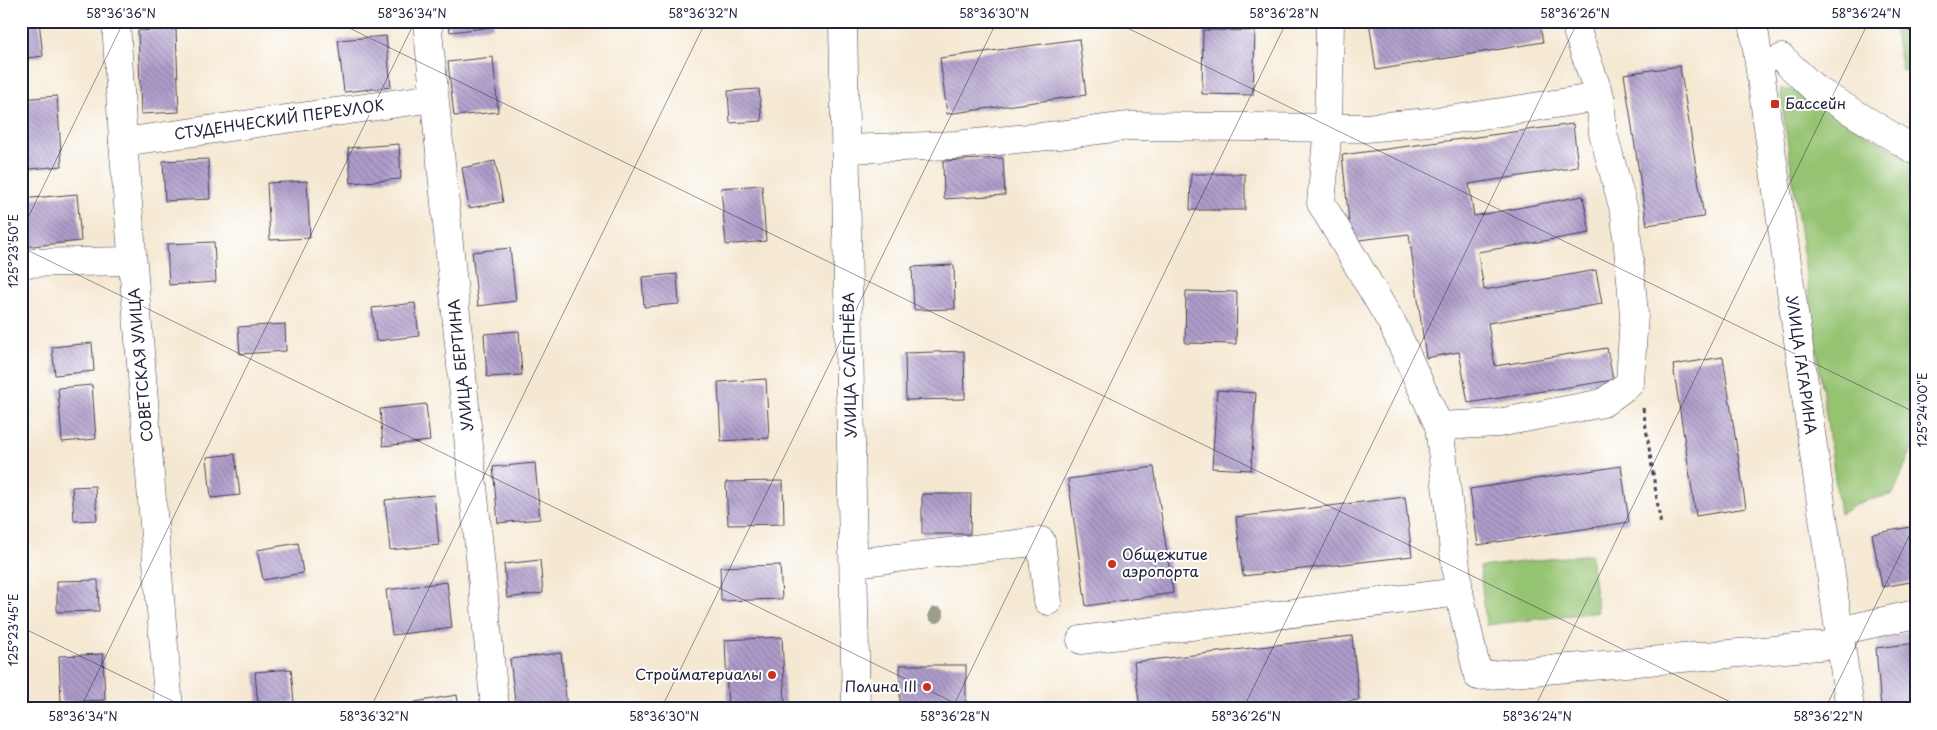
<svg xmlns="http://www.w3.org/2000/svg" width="1937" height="730" viewBox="0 0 1937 730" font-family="'Playpen Sans',sans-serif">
	<defs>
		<pattern id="building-back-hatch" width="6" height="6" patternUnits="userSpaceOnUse" patternTransform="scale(1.25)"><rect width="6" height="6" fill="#ae9cca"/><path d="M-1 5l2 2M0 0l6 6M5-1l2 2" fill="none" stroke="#8d7fa5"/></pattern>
	</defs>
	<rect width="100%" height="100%" fill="#fff"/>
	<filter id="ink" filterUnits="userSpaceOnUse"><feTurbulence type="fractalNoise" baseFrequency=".02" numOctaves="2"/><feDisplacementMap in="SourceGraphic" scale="10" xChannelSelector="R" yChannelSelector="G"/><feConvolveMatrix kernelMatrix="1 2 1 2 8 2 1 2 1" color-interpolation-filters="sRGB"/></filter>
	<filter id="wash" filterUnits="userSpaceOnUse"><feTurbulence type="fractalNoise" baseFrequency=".0096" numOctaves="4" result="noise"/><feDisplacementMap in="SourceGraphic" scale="20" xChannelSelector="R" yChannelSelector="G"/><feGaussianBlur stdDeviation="1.12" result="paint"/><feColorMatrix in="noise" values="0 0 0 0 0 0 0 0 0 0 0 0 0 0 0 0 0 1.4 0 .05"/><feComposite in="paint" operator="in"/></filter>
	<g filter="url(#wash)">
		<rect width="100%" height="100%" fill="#f5e8d2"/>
		<path fill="#ccbed3" d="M1916 630V709H1886L1878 639Z"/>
		<g fill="#94c371" stroke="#5b7256">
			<path d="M1893 21H1916V69L1902 71Z"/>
			<path d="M1780 89 1792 90 1916 163V439L1893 494 1861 502 1840 514Z"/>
			<path d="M1591 554 1598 612 1486 625 1480 567Z"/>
		</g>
		<g id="blocks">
			<g fill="url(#building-back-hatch)">
				<path d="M21 21H39L43 56 21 59Z"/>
				<path d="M449 21H493V27L450 32Z"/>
				<path d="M894 21H956V24L895 28Z"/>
				<path d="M1369 21H1539L1543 42 1376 70Z"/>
				<path d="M176 29 179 112 141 114 138 31Z"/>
				<path d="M1203 30 1255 31 1253 95 1202 94Z"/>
				<path d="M386 36 391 87 344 92 338 40Z"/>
				<path d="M1079 39 1086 95 947 114 940 58Z"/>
				<path d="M493 57 498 112 454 116 448 62Z"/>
				<path d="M1680 66 1704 217 1647 225 1624 74Z"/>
				<path d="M759 89 762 121 730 123 728 91Z"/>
				<path d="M57 96 62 166 21 170V99Z"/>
				<path d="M1573 124 1578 167 1469 184 1474 216 1583 196 1590 233 1478 252 1484 290 1596 270 1602 304 1488 323 1495 366 1607 348 1613 380 1468 403 1459 352 1426 358 1409 234 1351 241 1342 155Z"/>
				<path d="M399 144 401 179 351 183 348 148Z"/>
				<path d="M1003 158 1005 195 944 199 943 161Z"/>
				<path d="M208 159 210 199 165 201 163 161Z"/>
				<path d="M495 161 503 202 469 208 462 168Z"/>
				<path d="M1191 174H1245V210H1190Z"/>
				<path d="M307 181 310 238 270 240 267 183Z"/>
				<path d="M762 185 766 241 726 245 721 188Z"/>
				<path d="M77 194 81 241 23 247 21 199Z"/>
				<path d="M214 242 216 282 169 285 167 244Z"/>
				<path d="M510 248 516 301 478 306 472 252Z"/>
				<path d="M954 265 955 309 914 310 912 267Z"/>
				<path d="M677 274 679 304 644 307 642 277Z"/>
				<path d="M1186 291 1237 292 1236 344 1185 343Z"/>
				<path d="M415 303 419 336 376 341 372 308Z"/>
				<path d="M285 324 286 351 240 354 238 327Z"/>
				<path d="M519 331 522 375 487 377 484 334Z"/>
				<path d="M92 343 94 371 55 375 52 347Z"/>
				<path d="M964 351 965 399 906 400 905 353Z"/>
				<path d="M1723 357 1746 508 1696 516 1673 365Z"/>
				<path d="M766 379 769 438 721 441 718 382Z"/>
				<path d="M92 385 96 439 62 442 58 388Z"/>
				<path d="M1217 390 1256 393 1251 470 1212 468Z"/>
				<path d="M426 404 430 441 383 446 380 409Z"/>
				<path d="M235 454 240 495 211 498 207 457Z"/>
				<path d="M535 463 540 519 498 523 493 467Z"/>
				<path d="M1621 466 1629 522 1478 545 1470 489Z"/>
				<path d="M1154 467 1173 593 1086 606 1068 479Z"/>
				<path d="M783 481 784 524 728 525 726 482Z"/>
				<path d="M95 486 97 520 74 521 72 487Z"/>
				<path d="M922 494H971L970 534H922Z"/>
				<path d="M434 495 439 545 390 550 385 500Z"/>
				<path d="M1405 497 1412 556 1243 576 1236 517Z"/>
				<path d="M1916 526V581L1882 587 1872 534Z"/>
				<path d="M298 543 303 573 263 580 257 550Z"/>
				<path d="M540 560 543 593 507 598 504 564Z"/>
				<path d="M780 565 782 599 721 601 720 567Z"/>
				<path d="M98 580 99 611 57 612V581Z"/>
				<path d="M447 582 452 628 392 635 386 590Z"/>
				<path d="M1352 636 1359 700 1282 709H1140L1134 662Z"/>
				<path d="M782 637 785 705 728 708 725 640Z"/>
				<path d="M1916 643V709H1881L1876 648Z"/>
				<path d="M561 653 567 709H516L510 659Z"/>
				<path d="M103 654 105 700 61 702 59 656Z"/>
				<rect x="900" y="665" width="66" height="44"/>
				<path d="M291 669 294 702 258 705 255 672Z"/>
				<path d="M457 695 459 709H416L415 702Z"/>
			</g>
		</g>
	</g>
	<g filter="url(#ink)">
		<use href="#blocks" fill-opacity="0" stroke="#424052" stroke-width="1"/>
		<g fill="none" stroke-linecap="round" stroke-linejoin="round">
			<defs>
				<g id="minor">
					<path d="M116 21 123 142 169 709"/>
					<path d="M427 21 495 709"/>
					<path d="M843 21 856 709"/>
					<path d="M1330 21 1328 128 1321 203 1393 325 1439 426 1459 592 1478 676 1841 644"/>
					<path d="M1578 21V34L1600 97"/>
					<path d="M1753 21 1850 709"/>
					<path d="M1782 58 1815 89 1916 151"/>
					<path d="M123 142 434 98"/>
					<path d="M846 149 956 145 1059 135 1129 126 1366 128 1449 120 1600 97 1603 133 1625 214 1634 314 1630 383 1603 403 1498 423 1439 426"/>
					<path d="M21 263 132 261"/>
					<path d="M854 563 1041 541 1048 601"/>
					<path d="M1839 631 1916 614"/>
					<path d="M1081 640 1459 592"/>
				</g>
			</defs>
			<use href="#minor" stroke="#424052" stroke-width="29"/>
			<path stroke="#424052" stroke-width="3" stroke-dasharray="4 4" stroke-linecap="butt" d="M1643 408 1661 526"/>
			<use href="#minor" stroke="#fff" stroke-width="28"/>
		</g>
		<circle fill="#9a9e8b" cx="936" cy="615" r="8"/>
	</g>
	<path fill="none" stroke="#22223b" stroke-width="1" stroke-opacity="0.45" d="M335 21 1745 709M1113 21 1916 413M1891 21 1916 33M21 232 124 21M21 247 967 709M21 627 189 709M80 709 415 21M370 709 706 21M661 709 997 21M952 709 1287 21M1243 709 1578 21M1534 709 1869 21M1825 709 1916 522"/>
	<g fill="#c8321e" stroke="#fff" stroke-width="2">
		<rect x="1770" y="99" width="10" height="10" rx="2.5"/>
		<circle cx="1112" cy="564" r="5"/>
		<circle cx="772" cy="675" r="5"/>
		<circle cx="927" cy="687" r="5"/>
	</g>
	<g text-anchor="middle" stroke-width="4" stroke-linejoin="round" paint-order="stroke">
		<g font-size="15" fill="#22223b" stroke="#fff" text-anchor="start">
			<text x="1785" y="109">Бассейн</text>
			<text x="1122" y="560">Общежитие<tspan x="1122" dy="17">аэропорта</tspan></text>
			<text x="762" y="680" text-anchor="end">Стройматериалы</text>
			<text x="917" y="692" text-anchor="end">Полина III</text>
		</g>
		<g font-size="15" fill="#22223b" stroke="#fff">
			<text transform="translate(279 120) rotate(-8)" y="5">СТУДЕНЧЕСКИЙ ПЕРЕУЛОК</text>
			<text transform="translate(141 365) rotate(-95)" y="5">СОВЕТСКАЯ УЛИЦА</text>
			<text transform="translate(461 365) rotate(-96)" y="5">УЛИЦА БЕРТИНА</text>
			<text transform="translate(850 365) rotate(-91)" y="5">УЛИЦА СЛЕПНЁВА</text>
			<text transform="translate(1801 365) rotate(82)" y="5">УЛИЦА ГАГАРИНА</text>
		</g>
	</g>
	<rect width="1937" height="730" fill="none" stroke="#fff" stroke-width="55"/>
	<rect x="28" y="28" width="1882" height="674" fill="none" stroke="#22223b" stroke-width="2"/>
	<g font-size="12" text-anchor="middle" fill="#22223b">
		<text x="121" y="18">58°36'36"N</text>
		<text x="412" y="18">58°36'34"N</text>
		<text x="703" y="18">58°36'32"N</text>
		<text x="994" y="18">58°36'30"N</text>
		<text x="1284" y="18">58°36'28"N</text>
		<text x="1575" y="18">58°36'26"N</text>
		<text x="1866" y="18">58°36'24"N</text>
		<text transform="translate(14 251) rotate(-90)" y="4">125°23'50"E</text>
		<text transform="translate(1923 410) rotate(-90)" y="4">125°24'00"E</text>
		<text transform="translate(14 630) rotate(-90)" y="4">125°23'45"E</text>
		<text x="83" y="721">58°36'34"N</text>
		<text x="374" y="721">58°36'32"N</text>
		<text x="664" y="721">58°36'30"N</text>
		<text x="955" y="721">58°36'28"N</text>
		<text x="1246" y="721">58°36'26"N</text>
		<text x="1537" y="721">58°36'24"N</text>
		<text x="1828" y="721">58°36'22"N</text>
	</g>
</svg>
